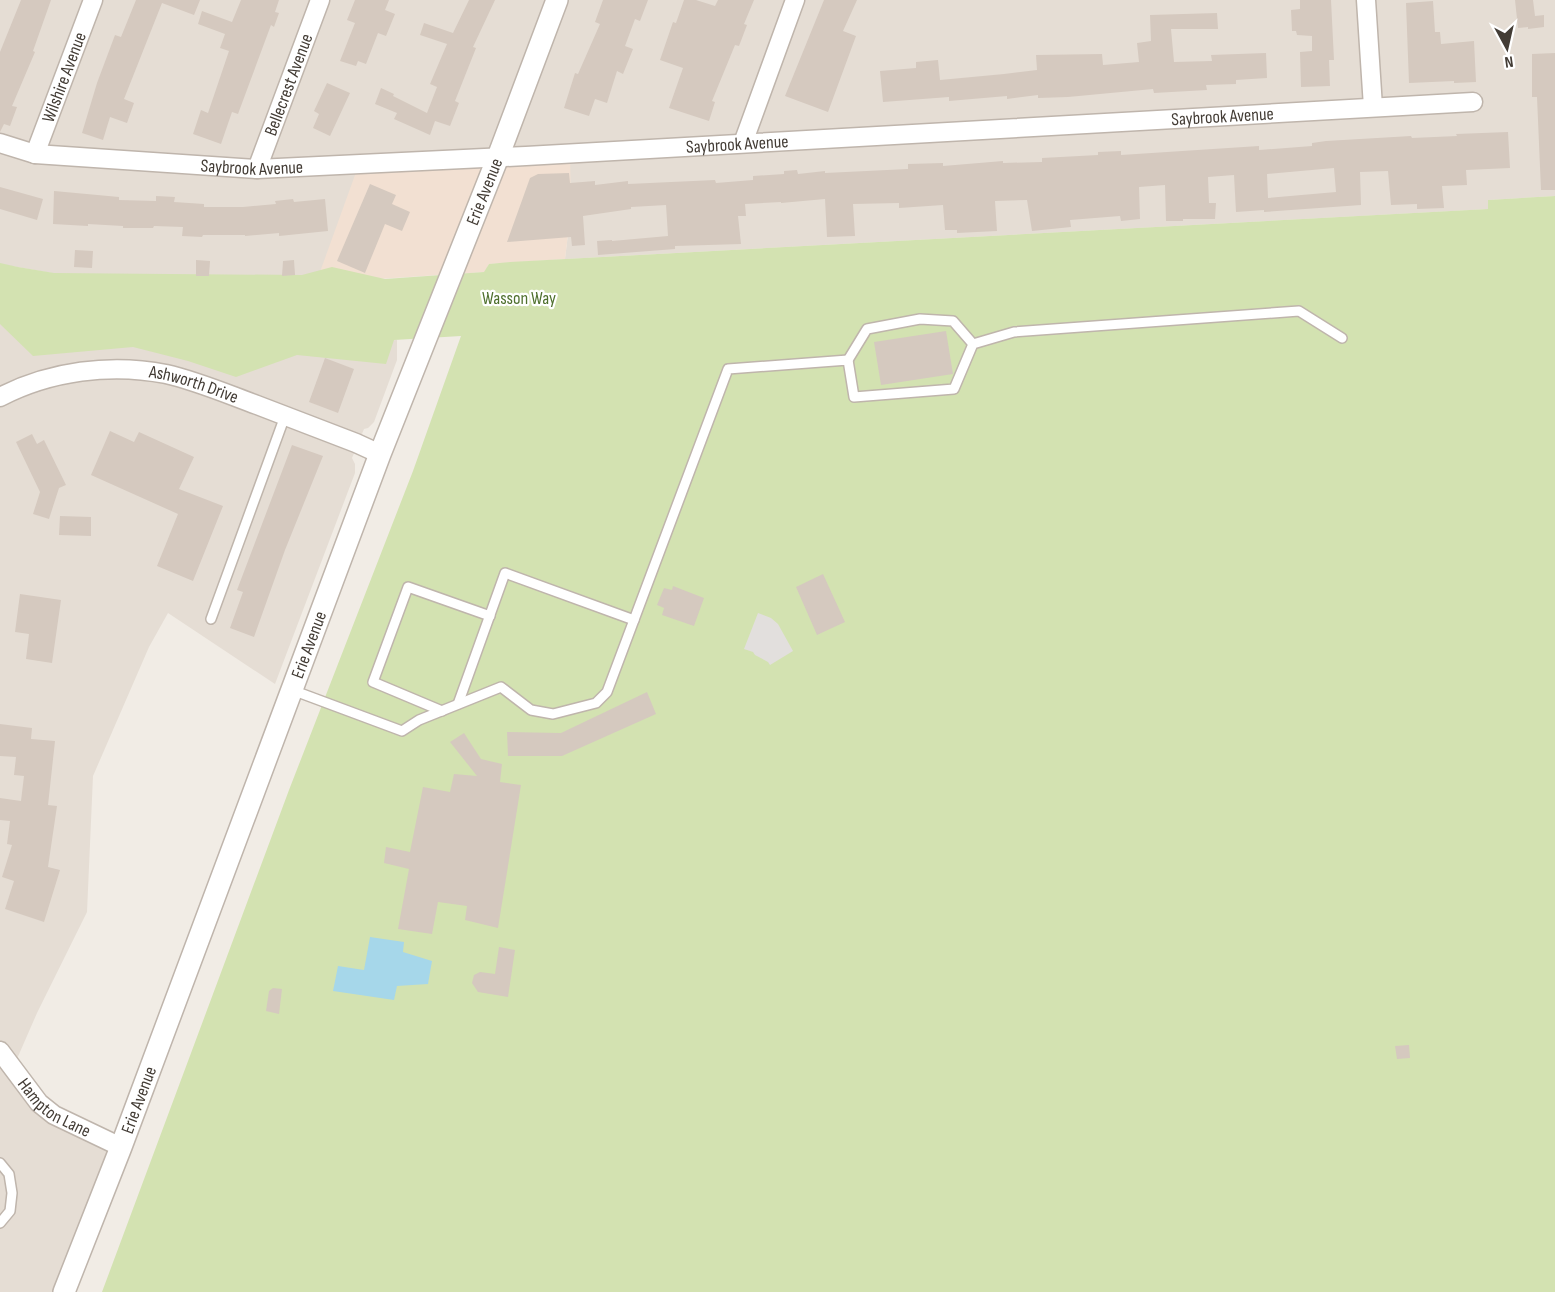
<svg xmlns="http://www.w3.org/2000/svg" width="1555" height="1292" viewBox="0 0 1555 1292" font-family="'Sofia Sans Condensed',sans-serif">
	<rect width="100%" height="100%" fill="#f1ece5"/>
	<g fill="#e5ddd4">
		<path d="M0 0H1555V196L1488 200 1489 209 565 259 571 209 316 283 63 275 0 264Z"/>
		<path d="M0 323 297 346 397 340V360L374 422 368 428 364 429 352 458 355 464V473L275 684 168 613 149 647 93 776 87 912 37 1013 13 1068 39 1103 121 1147 64 1292H0Z"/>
	</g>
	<path fill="#f2e0d2" d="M570 153 571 209 565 259 489 264 485 272 316 283 359 164Z"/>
	<path fill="#d3e2b1" d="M1555 196V1292H102L289 790 413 471 461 336 394 340 386 364 297 355 236 377 188 361 133 347 33 356 0 324V263L18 267 54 273 302 275 332 267 385 279 484 272 489 264 510 262 1488 209V200Z"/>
	<path fill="#e2dfdd" d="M758 613 771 618 778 624 793 651 770 665 768 662 755 655 753 652 744 649Z"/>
	<path fill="#a6d7ea" d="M370 937 404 942 403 952 432 961 428 984 397 986 394 1000 333 991 338 966 364 970Z"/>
	<g fill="#d5c9bf" fill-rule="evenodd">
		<path d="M21 0H51L33 51 35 52 12 106 17 107 10 126 4 124 0 132V52Z"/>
		<path d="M136 0H200L194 15 162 3 124 99 134 103 127 123 110 117 103 140 82 133 97 83 115 35 121 37Z"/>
		<path d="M241 0H279L275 12 279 13 274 27 271 25 238 114 232 112 221 144 193 134 201 110 208 113 229 51 220 48 225 34 198 24 202 11 232 22Z"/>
		<path d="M355 0H389L385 10 395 14 386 36 378 33 366 64 358 61 356 66 340 61 355 23 347 20Z"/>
		<path d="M469 0H495L473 47 476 48 455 101 459 103 450 126 435 121 430 135 394 119 397 113 375 104 381 88 394 94 393 96 427 113 437 87 430 84 447 44 420 35 424 23 453 33Z"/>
		<path d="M603 0H648L640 21 635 19 625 46 633 49 623 74 617 71 607 103 595 99 589 116 564 108 575 73 578 74 600 24 595 22Z"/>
		<path d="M684 0H696L715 6 718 0H754L744 24 747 25 739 46 735 45 712 101 715 102 709 121 669 108 683 68 660 60 673 22 676 23Z"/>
		<path d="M824 0H857L843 31 856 36 828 112 785 96Z"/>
		<path d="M1300 0H1331L1334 60H1329L1330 86 1301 87 1300 52 1312 51V36L1297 35 1296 31H1292L1291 10 1300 9Z"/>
		<path d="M1515 0H1533L1535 16 1544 15V27L1528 29V27L1518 28Z"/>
		<path d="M1433 1 1435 32H1440L1441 44 1474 41 1476 82 1454 83V81L1409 83 1406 3Z"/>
		<path d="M1217 13 1218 29H1171L1174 62 1212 61 1211 55 1266 53 1267 78 1236 80V84L1206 85 1207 90 1154 93 1153 89 1068 97 1038 98V95L1007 99V96L949 101V97L883 102 880 71 916 68V62L938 60 940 80 1004 74 1037 70 1036 55 1102 54 1103 65 1139 62 1137 43 1151 41 1150 15Z"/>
		<path d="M1555 53V190H1541L1537 97H1532V54Z"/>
		<path d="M327 83 350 93 330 136 313 128 319 114 314 111Z"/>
		<path d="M1508 132 1510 168 1466 170 1467 185 1442 186 1444 208 1417 209V204L1391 205 1388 171 1360 172 1361 205 1264 212V210L1236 212 1234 175 1208 177 1209 203H1216L1215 219H1183V221H1166L1165 185 1139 187 1140 219 1121 221 1120 216 1070 220 1071 227 1032 231 1027 200 995 201 997 231 957 233V230H945L943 205 899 208V203L853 204 855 236 827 237 825 199 781 203V202L745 204 746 216H738L741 244 675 246V249L598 255 597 241 612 240V241L668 236 666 205 631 207V209L583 216 585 245 572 246 571 237 507 242 530 178 538 174 569 173 570 183 595 181V185L628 181V184L715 180 716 183 753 180V176L784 174V171L797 170 798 174 825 171V173L908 169V164L943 163V166L1003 161V163L1042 162V158L1098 155V152L1121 151V155L1259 146V150L1312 146V143L1326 141 1411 136 1412 138 1457 136 1456 134ZM1334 168 1336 192 1268 198 1267 174Z"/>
		<path d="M370 184 396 195 392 204 410 212 402 231 385 224 365 273 337 261Z"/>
		<path d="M0 187 43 199 37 220 0 209Z"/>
		<path d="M54 191 119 197V200L156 201V196L175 197 174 202 204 204V207H243L276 204 275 201 293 199 294 202 325 199 328 231 279 236V233L245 236V235H203L202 237 182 236 183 227 154 226 153 228H123V226L88 224V226L53 224Z"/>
		<path d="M75 250 93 251 92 268 74 267Z"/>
		<path d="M196 260 210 261 209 276H196Z"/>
		<path d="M294 260 295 275 282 276 283 261Z"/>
		<path d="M946 331 953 374 881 385 874 342Z"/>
		<path d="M325 358 354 369 338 413 309 402Z"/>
		<path d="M110 431 134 442 139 432 194 457 179 489 223 506 193 581 157 566 178 514 91 475Z"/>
		<path d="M32 434 37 444 44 440 66 485 59 488 49 519 33 514 40 492 16 442Z"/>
		<path d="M292 445 323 456 285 550 254 637 230 628 243 592 237 590Z"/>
		<path d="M60 516 91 517V536L59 535Z"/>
		<path d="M823 574 845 622 817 635 796 587Z"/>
		<path d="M673 586 704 598 694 626 662 615 664 608 657 605 664 588 672 590Z"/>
		<path d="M20 594 61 600 52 663 26 659 29 634 15 632Z"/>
		<path d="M647 692 656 714 562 756H508L507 732 561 733Z"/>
		<path d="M0 724 32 728 31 739 55 741 48 805 57 806 48 867 60 870 44 922 5 909 14 881 2 877 12 845 7 844 10 821 0 820V798L21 801 24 776 14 775 16 757 0 756Z"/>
		<path d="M464 733 481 759 502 764 500 782 521 785 498 928 465 920 467 906 438 902 432 934 398 929 409 869 384 863 386 847 410 852 423 787 450 792 454 774 477 776 450 742Z"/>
		<path d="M499 947 515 950 508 997 478 992 472 983 474 975 480 972 495 974Z"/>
		<path d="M273 988 282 989 279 1014 266 1011 269 991Z"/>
		<path d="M1409 1045 1410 1058 1397 1059 1395 1046Z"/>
	</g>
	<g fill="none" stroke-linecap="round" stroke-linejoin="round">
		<defs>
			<g id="service">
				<path d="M848 360 867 329 920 319 953 321 973 344"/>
				<path d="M211 619 285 416"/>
				<path d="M292 690 402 731 419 720 501 687 531 710 553 714 596 703 607 692 728 369 848 360 854 397 954 389 973 344 1014 332 1299 311 1342 338"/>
				<path d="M458 704 505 573 634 620"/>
				<path d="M442 711 373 682 408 587 490 616"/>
				<path d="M0 1163 9 1174 12 1193 10 1211 0 1223"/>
			</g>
			<g id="minor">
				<path d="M1366 0 1373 107"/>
				<path id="s1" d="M0 143 35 154 257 169 526 156 1473 102"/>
				<path d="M743 143 795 0"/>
				<path id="s2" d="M35 154 93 0"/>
				<path id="s3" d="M257 169 320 0"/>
				<path id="s4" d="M0 397C50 371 111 363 166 374 197 381 227 394 257 405 290 418 323 430 356 443L380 454"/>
				<path id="s5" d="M0 1051 39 1103 54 1115 121 1147"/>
			</g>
			<g id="tertiary">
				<path id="s6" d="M64 1292 121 1147 380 454 498 157 557 0"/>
			</g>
		</defs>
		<use href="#service" stroke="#bfb5ac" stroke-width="12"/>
		<use href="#minor" stroke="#bfb5ac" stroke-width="21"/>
		<use href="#tertiary" stroke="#bfb5ac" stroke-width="24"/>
		<use href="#service" stroke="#fff" stroke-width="9"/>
		<use href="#minor" stroke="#fff" stroke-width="18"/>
		<use href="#tertiary" stroke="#fff" stroke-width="21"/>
	</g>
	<g text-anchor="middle" stroke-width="4.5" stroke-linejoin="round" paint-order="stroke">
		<g font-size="18" fill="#433c35" stroke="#fff">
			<text dy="6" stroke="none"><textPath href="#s2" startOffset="82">Wilshire Avenue</textPath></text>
			<text dy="6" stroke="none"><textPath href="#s3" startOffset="90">Bellecrest Avenue</textPath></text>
			<text dy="6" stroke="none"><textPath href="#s1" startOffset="1226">Saybrook Avenue</textPath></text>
			<text dy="6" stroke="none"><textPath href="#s1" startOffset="740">Saybrook Avenue</textPath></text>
			<text dy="6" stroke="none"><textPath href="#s1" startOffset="254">Saybrook Avenue</textPath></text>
			<text dy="6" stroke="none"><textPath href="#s6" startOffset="1178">Erie Avenue</textPath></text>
			<text dy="6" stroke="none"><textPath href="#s4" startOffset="200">Ashworth Drive</textPath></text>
			<text dy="6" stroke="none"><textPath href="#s6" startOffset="692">Erie Avenue</textPath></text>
			<text dy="6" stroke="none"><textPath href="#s6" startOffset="206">Erie Avenue</textPath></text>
			<text dy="6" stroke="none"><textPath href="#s5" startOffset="80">Hampton Lane</textPath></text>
		</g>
		<g font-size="18" fill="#4f702e" stroke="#fff">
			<text x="519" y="304">Wasson Way</text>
		</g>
	</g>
	<g transform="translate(1507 48) rotate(172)" stroke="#ffffff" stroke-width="4.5" paint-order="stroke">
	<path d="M0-4.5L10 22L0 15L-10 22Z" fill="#433c35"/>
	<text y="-9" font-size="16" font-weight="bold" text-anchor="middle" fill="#433c35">N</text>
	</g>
</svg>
